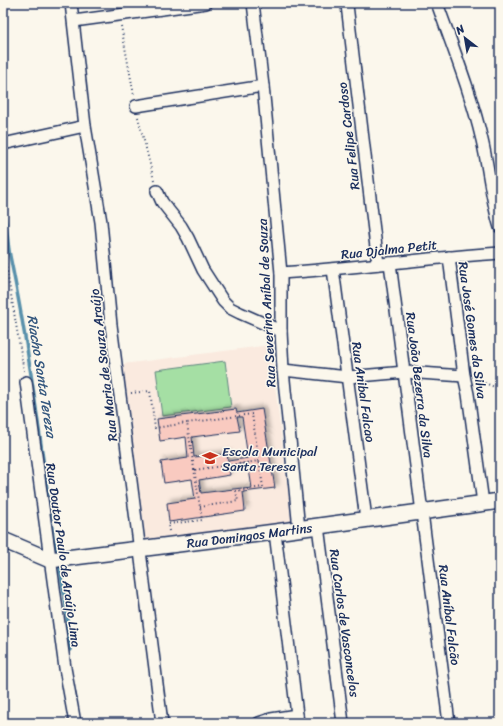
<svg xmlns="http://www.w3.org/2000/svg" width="503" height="726" viewBox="0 0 503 726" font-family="Sriracha,sans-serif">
	<defs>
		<filter id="shadow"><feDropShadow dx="3.5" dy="-3.5" stdDeviation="2" flood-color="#0004"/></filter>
	</defs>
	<rect width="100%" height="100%" fill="#fbf7ec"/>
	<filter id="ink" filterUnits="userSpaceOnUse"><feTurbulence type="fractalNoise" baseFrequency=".025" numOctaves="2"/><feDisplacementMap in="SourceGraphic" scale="8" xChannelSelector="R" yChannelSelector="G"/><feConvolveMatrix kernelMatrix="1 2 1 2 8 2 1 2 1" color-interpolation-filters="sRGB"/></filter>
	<g filter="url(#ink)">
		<path fill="#faeadf" d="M270 345 292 522 146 542 123 364Z"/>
		<path fill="#a5dfa4" stroke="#608781" d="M225 361 231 407 162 416 156 370Z"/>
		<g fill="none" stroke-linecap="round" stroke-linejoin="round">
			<g stroke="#5890ab" stroke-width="3.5">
				<path d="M3 208C7 224 7 240 10 256 29 348 41 442 53 536L56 549"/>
				<path d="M60 568 66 605 70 650"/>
			</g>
		</g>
		<path fill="#f9cac0" stroke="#1b2f5e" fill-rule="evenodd" filter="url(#shadow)" d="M236 409 237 413 262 409 275 488 243 492 245 511 169 522 167 503 195 499 192 479 164 483 161 462 188 458 186 437 160 441 157 419ZM237 417H242L248 458 228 461 227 454 194 457 192 437 240 431ZM248 463 252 488 243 489 242 488 201 493 199 480 230 475 229 466Z"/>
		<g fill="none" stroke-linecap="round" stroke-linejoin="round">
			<defs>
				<g id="street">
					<path d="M71 3 85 126 101 222 111 325 162 723"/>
					<path d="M253 3 263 86 281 273V331L283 370 299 529"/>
					<path d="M437 3C453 48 471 93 482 140 489 169 491 199 500 227"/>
					<path d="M347 5 378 264"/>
					<path d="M74 21 206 3"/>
					<path d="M136 106 263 86"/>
					<path d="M3 144 85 126"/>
					<path d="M157 191 162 202 181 226 188 238 203 270 223 301 230 308 240 313 281 331"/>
					<path d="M449 257 464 376 468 394 483 503"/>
					<path d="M390 263 449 723"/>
					<path d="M333 269 366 519"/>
					<path d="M281 273C354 268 427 258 500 253"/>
					<path d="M283 370 348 377 405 372 464 376"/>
					<path d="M26 382 65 668 75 723"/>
					<path d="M318 526 343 723"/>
					<path d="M275 532 298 723"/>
					<path d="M259 723 271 719 297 715"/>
				</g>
				<g id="secondary">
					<path id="s1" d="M3 540 50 560 275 532 500 501"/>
				</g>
			</defs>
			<use href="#street" stroke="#1b2f5e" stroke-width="14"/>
			<use href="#secondary" stroke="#1b2f5e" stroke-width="18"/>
			<g stroke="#1b2f5e" stroke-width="2" stroke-dasharray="1 3" stroke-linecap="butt">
				<path d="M121 26 134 95"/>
				<path d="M138 117 154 180"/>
				<path d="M3 248 24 371"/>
				<path d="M477 380 500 389"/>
				<path d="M131 393 150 391 155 428 187 423"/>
				<path d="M200 507 238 501 236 491 263 487 259 461"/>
				<path d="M169 531 168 524 202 520 187 423 252 414 259 461 194 470"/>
			</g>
			<use href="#street" stroke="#fbf7ec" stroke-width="11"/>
			<use href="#secondary" stroke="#fbf7ec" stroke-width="15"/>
		</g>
	</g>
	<defs>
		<symbol id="school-bare" viewBox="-9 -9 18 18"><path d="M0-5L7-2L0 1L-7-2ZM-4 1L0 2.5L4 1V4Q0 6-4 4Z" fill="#c8321e" stroke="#fbf7ec" stroke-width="2.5" paint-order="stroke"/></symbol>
	</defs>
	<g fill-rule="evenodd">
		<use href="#school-bare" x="199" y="447" width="22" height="22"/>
	</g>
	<g text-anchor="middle" stroke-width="3" stroke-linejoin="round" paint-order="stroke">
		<g font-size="13" fill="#1b2f5e" stroke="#fbf7ec">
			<text transform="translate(348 136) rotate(-97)" y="5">Rua Felipe Cardoso</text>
			<text transform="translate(389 249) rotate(-6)" y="5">Rua Djalma Petit</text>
			<text transform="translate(266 303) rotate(-93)" y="5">Rua Severino Aníbal de Souza</text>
			<text transform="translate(473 330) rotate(82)" y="5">Rua José Gomes da Silva</text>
			<text transform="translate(103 365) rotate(-97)" y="5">Rua Maria de Souza Araújo</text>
			<text transform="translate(420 385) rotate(83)" y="5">Rua João Bezerra da Silva</text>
			<text transform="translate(364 392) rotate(82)" y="5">Rua Anibal Falcao</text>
			<text dy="5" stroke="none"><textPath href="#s1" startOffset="252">Rua Domingos Martins</textPath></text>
			<text transform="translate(64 555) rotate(82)" y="5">Rua Doutor Paulo de Araújo Lima</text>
			<text transform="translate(450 615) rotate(83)" y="5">Rua Aníbal Falcão</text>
			<text transform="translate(345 623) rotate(82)" y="5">Rua Carlos de Vasconcelos</text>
		</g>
		<g font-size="13" fill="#1b2f5e" stroke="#fbf7ec" text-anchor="start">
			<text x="222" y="456">Escola Municipal<tspan x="222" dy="15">Santa Teresa</tspan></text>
		</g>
		<g font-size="14" font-style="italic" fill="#34577e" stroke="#fbf7ec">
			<text transform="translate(42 376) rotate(81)" y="5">Riacho Santa Tereza</text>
		</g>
	</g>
	<rect width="503" height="726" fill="none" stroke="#fbf7ec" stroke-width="16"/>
	<rect x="8" y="8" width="487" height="710" fill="none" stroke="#1b2f5e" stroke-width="1.5" filter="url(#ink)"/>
	<g transform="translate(465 38) rotate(329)" stroke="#fbf7ec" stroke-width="3" paint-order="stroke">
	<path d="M0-3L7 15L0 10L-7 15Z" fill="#1b2f5e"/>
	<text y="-6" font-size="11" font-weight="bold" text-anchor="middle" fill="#1b2f5e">N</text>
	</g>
</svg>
